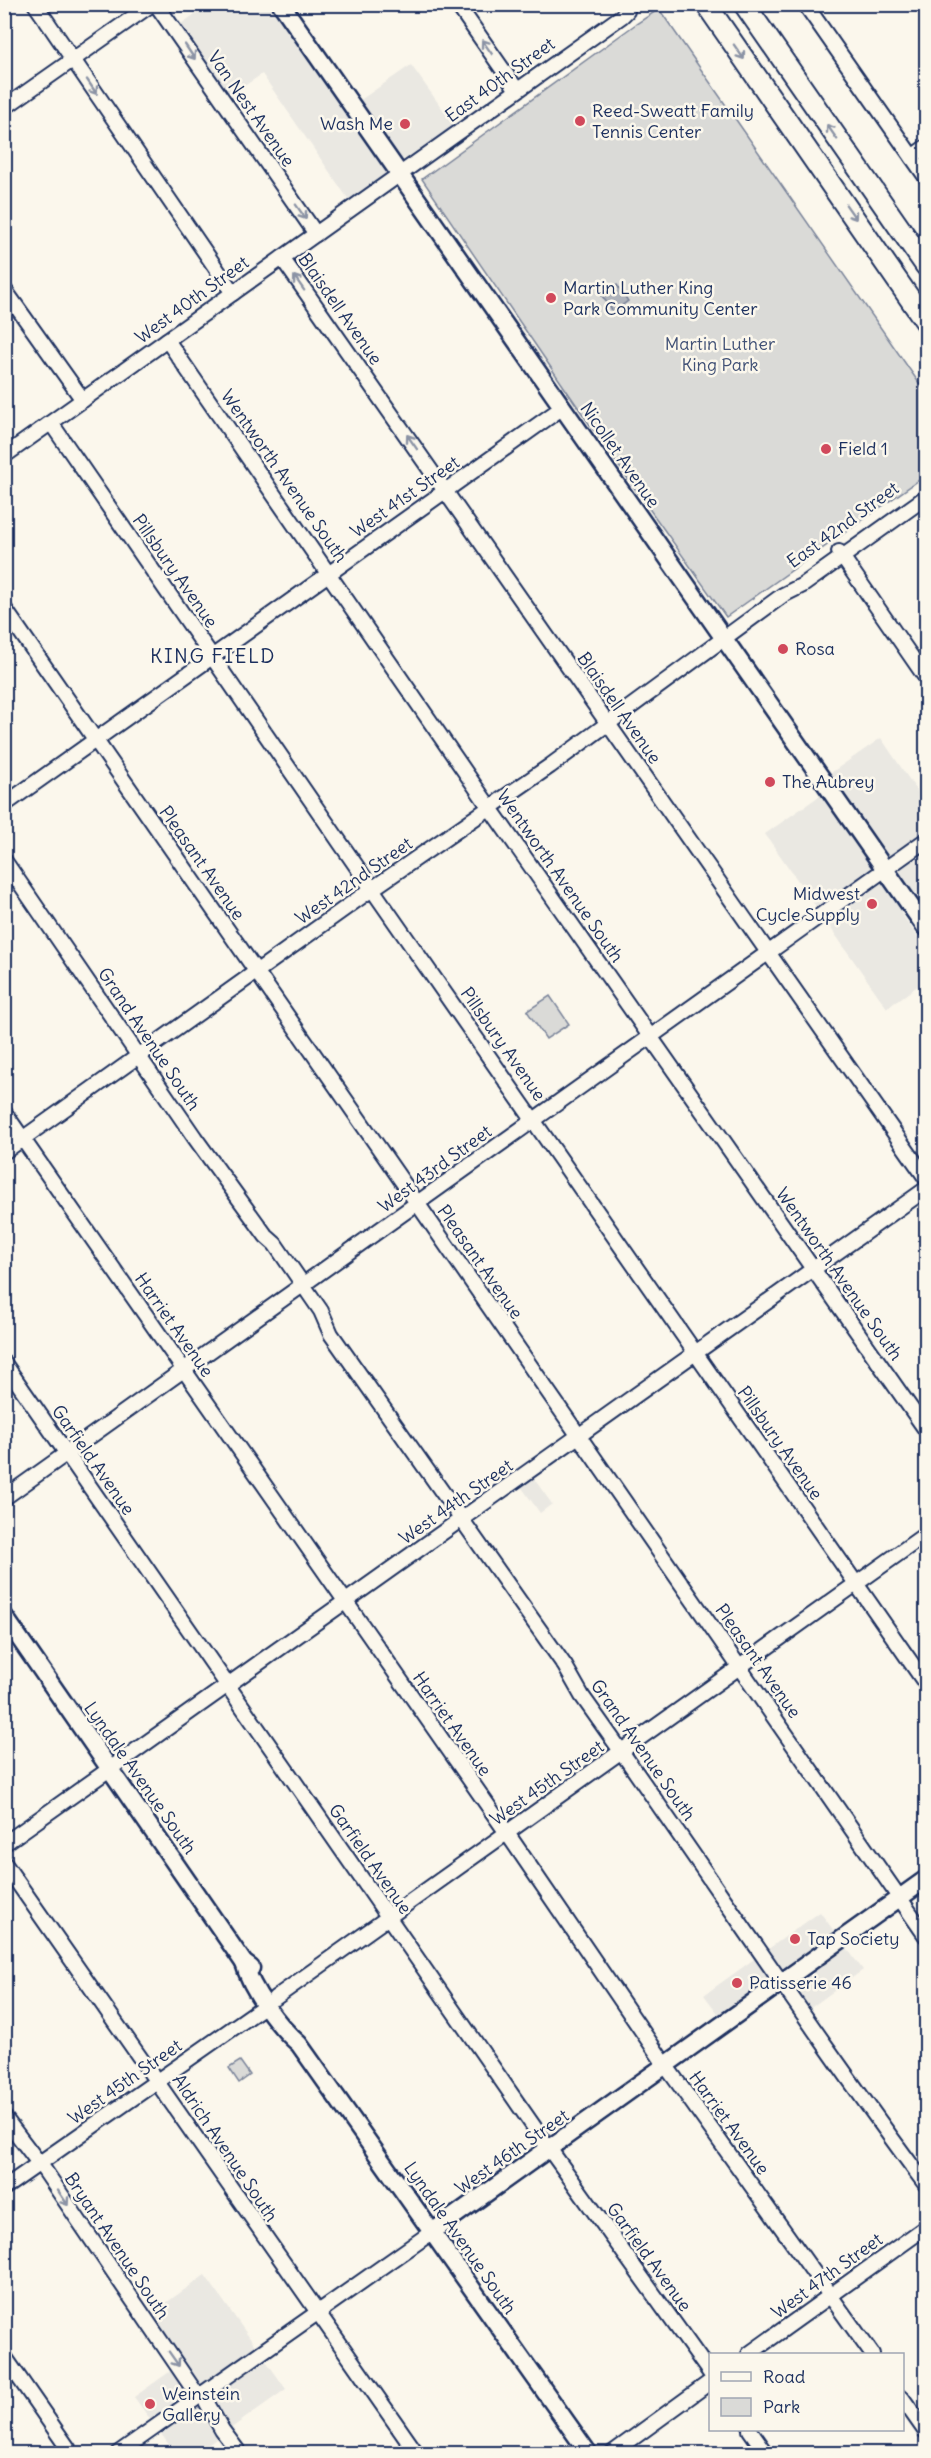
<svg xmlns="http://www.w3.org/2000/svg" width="931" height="2458" viewBox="0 0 931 2458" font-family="Delius,sans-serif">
	<rect width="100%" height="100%" fill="#fbf7ec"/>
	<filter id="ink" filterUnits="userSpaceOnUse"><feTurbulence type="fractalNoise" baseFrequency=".0167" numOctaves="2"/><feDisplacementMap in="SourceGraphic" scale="12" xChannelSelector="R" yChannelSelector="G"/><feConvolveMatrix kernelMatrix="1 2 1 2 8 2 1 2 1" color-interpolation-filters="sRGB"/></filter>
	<g filter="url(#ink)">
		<g fill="#eae8e2">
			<path d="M208 5H270L384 168 386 176 371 187 365 188 349 200 262 74 228 97 178 26Z"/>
			<path d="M411 65 454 125 406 158 402 159 359 101Z"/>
			<path d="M881 738 926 804V885L917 892 901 913 926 949V980L887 1008 825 920 851 901 842 890 817 908 765 834 835 785 828 775Z"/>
			<path d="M532 1476 552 1504 540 1513 520 1485Z"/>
			<path d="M820 1912 863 1970 809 2009 802 2000 794 1994 765 1987 755 1991 720 2016 704 1995Z"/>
			<path d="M205 2275 286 2389 195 2454 175 2453 134 2397 182 2363 149 2315Z"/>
		</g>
		<g fill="#dadad7" stroke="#7a849a" stroke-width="1.5">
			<path d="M659 9 926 393V475L726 617 599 438 422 179 636 24Z"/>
			<path d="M550 996 569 1024 546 1039 527 1011Z"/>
			<path d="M240 2061 250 2075 239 2083 229 2068Z"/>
		</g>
		<path fill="#afb3bb" stroke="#747e96" stroke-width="1.5" d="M617 285 628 301 613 312 602 296Z"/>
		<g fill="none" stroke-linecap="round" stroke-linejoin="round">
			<defs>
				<g id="minor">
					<path d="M35 4 233 293"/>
					<path d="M156 4 316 234"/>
					<path d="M457 4 517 90"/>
					<path d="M805 4 926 177"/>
					<path d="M4 108 152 4"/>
					<path d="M912 157 926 147"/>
					<path d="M282 258 926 1178"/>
					<path d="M4 289 83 400"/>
					<path d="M167 340 490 808 926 1430"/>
					<path d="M51 423 379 899 926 1684"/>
					<path d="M4 456 622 16 627 11 628 4"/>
					<path d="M839 552 926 678"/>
					<path d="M4 608 926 1936"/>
					<path d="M4 805 563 407"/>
					<path d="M4 860 195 1138 266 1236 275 1244 321 1311 331 1334 565 1666 582 1696C698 1858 807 2025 926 2185"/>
					<path d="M4 1112 507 1833 666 2066 872 2354"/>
					<path d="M4 1152 372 889 550 766 783 595 803 585 926 497"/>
					<path d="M4 1363 543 2140 710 2373"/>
					<path d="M4 1498 926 840"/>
					<path d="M4 1844 926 1189"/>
					<path d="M4 1863 417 2454"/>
					<path d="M275 1998 926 1534"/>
					<path d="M4 2117 45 2171 198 2396"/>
					<path d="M4 2188 266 2005"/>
					<path d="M749 2354 926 2227"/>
					<path d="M4 2356 72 2454"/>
					<path d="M202 2394 222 2430 240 2454"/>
					<path d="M902 2398 926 2432"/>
					<path d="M750 2430 767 2454"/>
					<path d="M117 2454 432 2232"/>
					<path d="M611 2454 710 2382"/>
				</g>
				<g id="major">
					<path d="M281 4 926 928"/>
					<path d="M4 1616 244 1963 251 1968"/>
					<path d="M244 1963C251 1989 278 2026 299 2044L589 2454"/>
					<path d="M432 2232 926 1879"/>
				</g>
				<g id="highway">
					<path d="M706 4 926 322"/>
					<path d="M744 4 926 266"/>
				</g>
			</defs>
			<use href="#minor" stroke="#1b2f5e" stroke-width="18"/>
			<use href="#major" stroke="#1b2f5e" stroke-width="21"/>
			<use href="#highway" stroke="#1b2f5e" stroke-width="24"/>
			<use href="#minor" stroke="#fbf7ec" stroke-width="14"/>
			<use href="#major" stroke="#fbf7ec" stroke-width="16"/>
			<use href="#highway" stroke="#fbf7ec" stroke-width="20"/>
		</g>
		<defs><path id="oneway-shaft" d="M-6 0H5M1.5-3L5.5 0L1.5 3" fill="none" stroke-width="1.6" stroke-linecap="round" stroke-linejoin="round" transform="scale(1.5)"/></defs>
		<g stroke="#8b93a5">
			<use href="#oneway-shaft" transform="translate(487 47) rotate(-125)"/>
			<use href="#oneway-shaft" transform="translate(190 52) rotate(56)"/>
			<use href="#oneway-shaft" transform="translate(739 52) rotate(55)"/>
			<use href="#oneway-shaft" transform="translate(92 87) rotate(56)"/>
			<use href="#oneway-shaft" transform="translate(832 132) rotate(-125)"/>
			<use href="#oneway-shaft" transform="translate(301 212) rotate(55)"/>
			<use href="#oneway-shaft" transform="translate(851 212) rotate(55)"/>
			<use href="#oneway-shaft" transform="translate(299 283) rotate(-125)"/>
			<use href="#oneway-shaft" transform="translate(412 442) rotate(-125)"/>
			<use href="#oneway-shaft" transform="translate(63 2198) rotate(56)"/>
			<use href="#oneway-shaft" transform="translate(174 2359) rotate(55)"/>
		</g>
	</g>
	<g fill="#d1495b" stroke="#fbf7ec" stroke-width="2">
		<circle cx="580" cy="121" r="6"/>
		<circle cx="405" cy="124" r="6"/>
		<circle cx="551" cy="298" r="6"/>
		<circle cx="826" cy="449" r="6"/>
		<circle cx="783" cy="649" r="6"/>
		<circle cx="770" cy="782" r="6"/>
		<circle cx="872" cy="904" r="6"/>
		<circle cx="795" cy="1939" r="6"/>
		<circle cx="737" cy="1983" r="6"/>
		<circle cx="150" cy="2404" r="6"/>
	</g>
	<g text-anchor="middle" stroke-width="5" stroke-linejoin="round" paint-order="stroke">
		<g font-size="18" fill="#1b2f5e" stroke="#fbf7ec">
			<text transform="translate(500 80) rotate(-36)" y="6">East 40th Street</text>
			<text transform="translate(251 109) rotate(55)" y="6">Van Nest Avenue</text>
			<text transform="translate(192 300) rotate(-36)" y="6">West 40th Street</text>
			<text transform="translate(340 309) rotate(55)" y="6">Blaisdell Avenue</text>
			<text transform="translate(620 455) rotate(55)" y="6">Nicollet Avenue</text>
			<text transform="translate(284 476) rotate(55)" y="6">Wentworth Avenue South</text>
			<text transform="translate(405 497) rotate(-35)" y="6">West 41st Street</text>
			<text transform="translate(843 525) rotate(-36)" y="6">East 42nd Street</text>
			<text transform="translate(175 571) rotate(55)" y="6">Pillsbury Avenue</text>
			<text transform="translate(619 708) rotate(55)" y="6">Blaisdell Avenue</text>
			<text transform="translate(202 863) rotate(55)" y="6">Pleasant Avenue</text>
			<text transform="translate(560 876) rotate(55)" y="6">Wentworth Avenue South</text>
			<text transform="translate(354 881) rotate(-35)" y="6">West 42nd Street</text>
			<text transform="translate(149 1039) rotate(56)" y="6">Grand Avenue South</text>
			<text transform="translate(503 1044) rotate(55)" y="6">Pillsbury Avenue</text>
			<text transform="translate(435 1169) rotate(-36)" y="6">West 43rd Street</text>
			<text transform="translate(480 1262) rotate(55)" y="6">Pleasant Avenue</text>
			<text transform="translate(839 1274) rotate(55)" y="6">Wentworth Avenue South</text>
			<text transform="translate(174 1325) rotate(55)" y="6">Harriet Avenue</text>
			<text transform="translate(780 1443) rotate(55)" y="6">Pillsbury Avenue</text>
			<text transform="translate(93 1460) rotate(55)" y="6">Garfield Avenue</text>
			<text transform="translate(456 1502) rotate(-35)" y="6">West 44th Street</text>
			<text transform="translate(758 1661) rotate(55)" y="6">Pleasant Avenue</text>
			<text transform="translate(452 1724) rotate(55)" y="6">Harriet Avenue</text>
			<text transform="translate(643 1750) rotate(55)" y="6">Grand Avenue South</text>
			<text transform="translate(140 1778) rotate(55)" y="6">Lyndale Avenue South</text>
			<text transform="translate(547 1783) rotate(-35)" y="6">West 45th Street</text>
			<text transform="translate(370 1859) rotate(55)" y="6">Garfield Avenue</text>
			<text transform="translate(125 2082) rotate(-35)" y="6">West 45th Street</text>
			<text transform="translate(729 2123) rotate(54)" y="6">Harriet Avenue</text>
			<text transform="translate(225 2148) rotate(56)" y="6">Aldrich Avenue South</text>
			<text transform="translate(512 2152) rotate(-35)" y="6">West 46th Street</text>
			<text transform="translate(460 2238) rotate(55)" y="6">Lyndale Avenue South</text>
			<text transform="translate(117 2246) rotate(56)" y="6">Bryant Avenue South</text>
			<text transform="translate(649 2257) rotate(54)" y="6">Garfield Avenue</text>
			<text transform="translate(827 2276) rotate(-36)" y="6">West 47th Street</text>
		</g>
		<g font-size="18" fill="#1b2f5e" stroke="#fbf7ec" text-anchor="start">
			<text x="592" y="117">Reed-Sweatt Family<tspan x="592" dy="21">Tennis Center</tspan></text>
			<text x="393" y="130" text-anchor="end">Wash Me</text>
			<text x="563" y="294">Martin Luther King<tspan x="563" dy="21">Park Community Center</tspan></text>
			<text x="838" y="455">Field 1</text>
			<text x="795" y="655">Rosa</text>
			<text x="782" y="788">The Aubrey</text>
			<text x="860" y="900" text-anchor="end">Midwest<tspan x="860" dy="21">Cycle Supply</tspan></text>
			<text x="807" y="1945">Tap Society</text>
			<text x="749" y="1989">Patisserie 46</text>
			<text x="162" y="2400">Weinstein<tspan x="162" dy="21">Gallery</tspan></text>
		</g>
		<g font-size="18" fill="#415176" stroke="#fbf7ec">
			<text x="720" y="350">Martin Luther<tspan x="720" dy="21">King Park</tspan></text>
		</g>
		<g font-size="20" letter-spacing="1.5" fill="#1b2f5e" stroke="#fbf7ec">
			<text x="213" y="663">KING FIELD</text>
		</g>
	</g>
	<rect width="931" height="2458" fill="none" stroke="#fbf7ec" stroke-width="24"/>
	<rect x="12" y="12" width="907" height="2434" fill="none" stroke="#1b2f5e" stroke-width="2" filter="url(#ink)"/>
	<rect x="709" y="2353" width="195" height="78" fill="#fbf7ec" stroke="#a1a7b3" stroke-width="1.5"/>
	<rect x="721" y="2372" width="30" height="9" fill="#fbf7ec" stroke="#a1a7b3" stroke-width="1.5"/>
	<text x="763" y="2383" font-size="18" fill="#1b2f5e">Road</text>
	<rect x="721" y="2398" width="30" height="18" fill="#dadad7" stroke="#a1a7b3" stroke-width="1.5"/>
	<text x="763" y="2413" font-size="18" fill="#1b2f5e">Park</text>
</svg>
